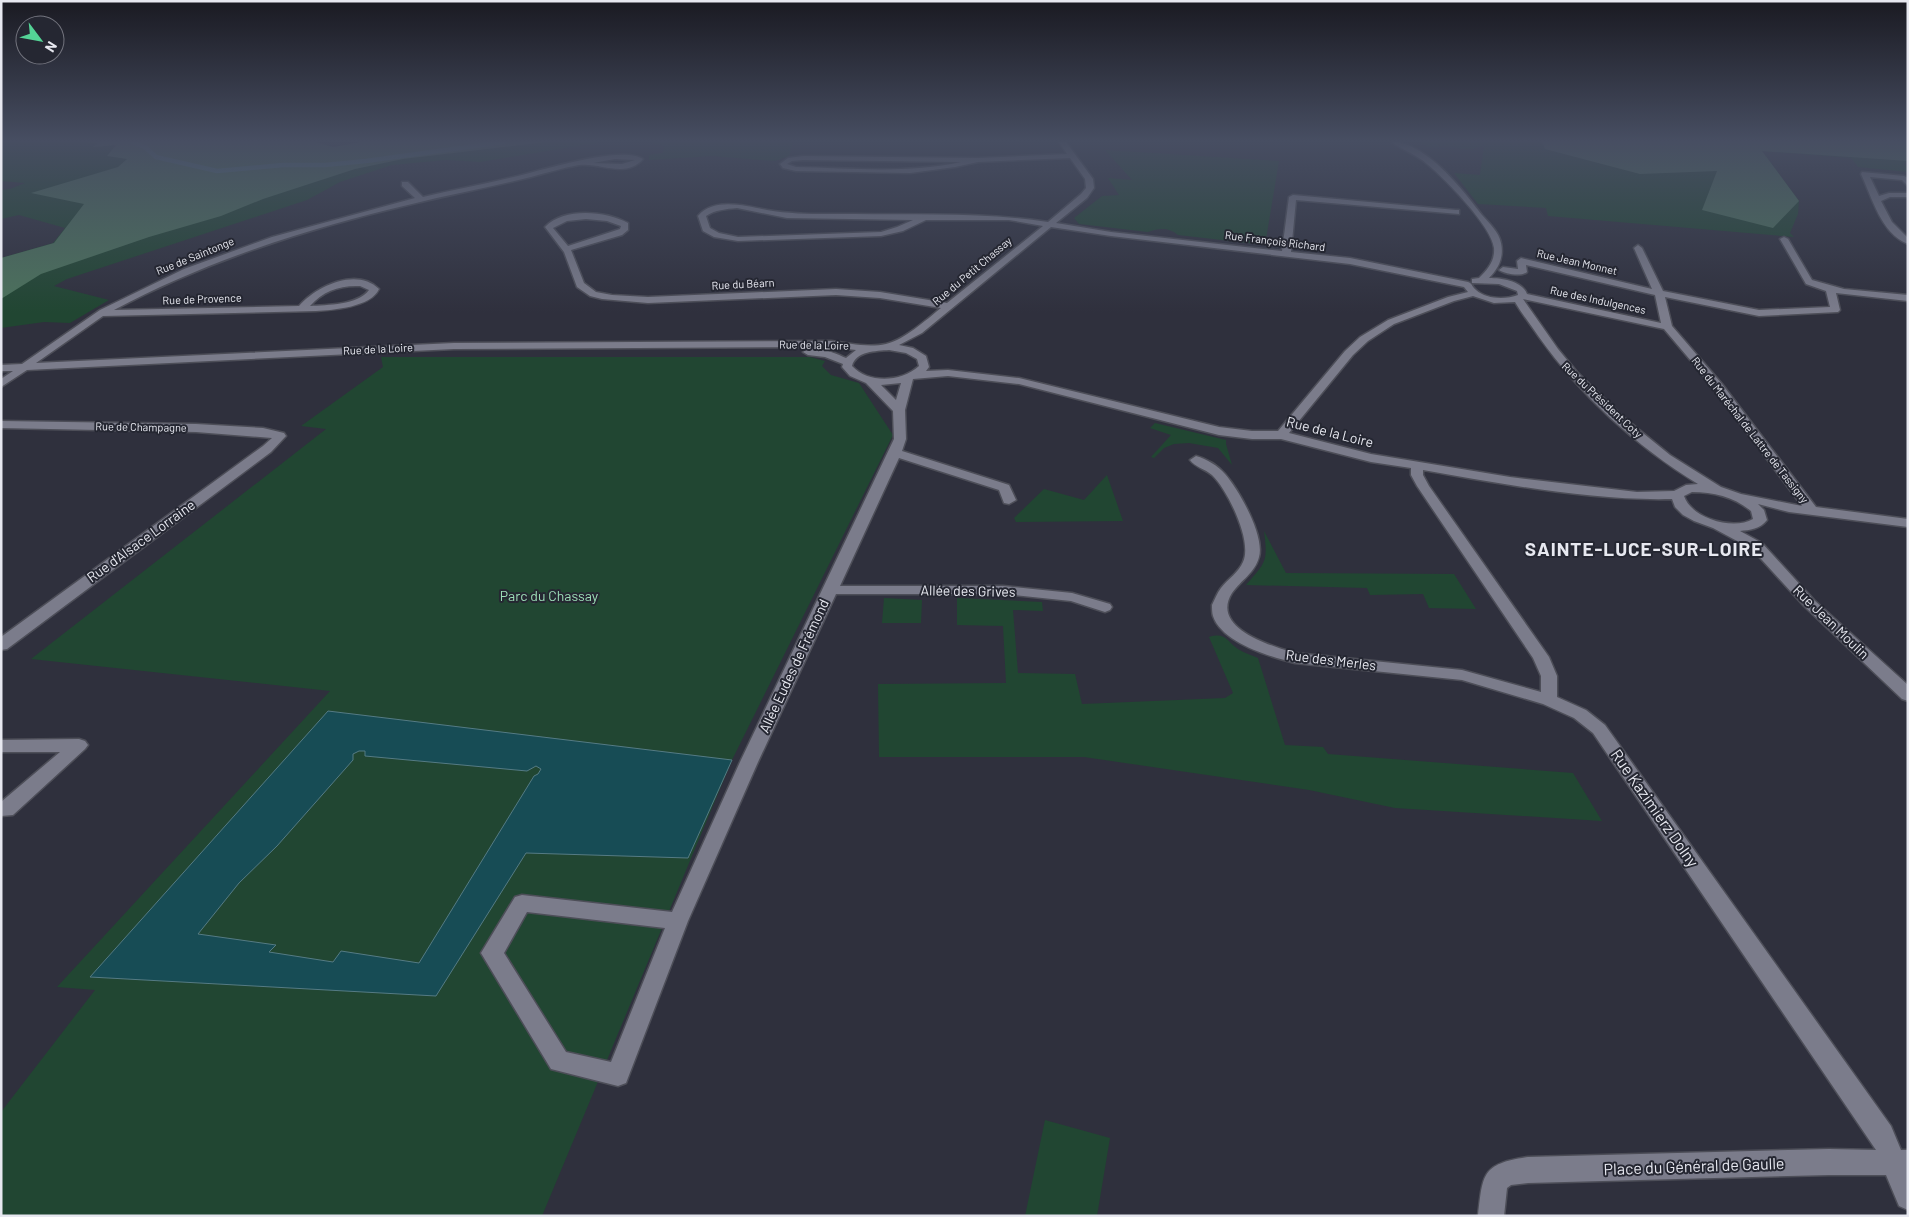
<svg xmlns="http://www.w3.org/2000/svg" width="1909" height="1217" viewBox="0 0 1909 1217" font-family="Barlow,sans-serif">
	<rect width="100%" height="100%" fill="#2f303d"/>
	<g fill="#214632">
		<path d="M1 142H105L140 159 316 142 333 147 489 142H602L480 162 446 160 392 165 340 182 307 200 67 279 54 286 109 300 70 323 44 322 1 328V258L53 243 65 228 19 215 1 219V190L10 189 25 183 1 181Z"/>
		<path d="M650 142H793L789 156 775 161 712 156 649 160V155L663 153 664 146Z"/>
		<path d="M1419 142H1908V163H1904L1908 168V172L1858 167 1851 158 1762 151 1799 201 1798 214 1790 233 1794 237 1548 216 1546 208 1478 204 1454 173 1480 175 1484 145C1471 152 1460 148 1447 146 1435 145 1430 150 1419 142Z"/>
		<path d="M1105 150 1279 161 1265 245 1178 235C1169 227 1159 228 1148 232L1079 224 1074 218 1102 196 1119 195 1108 178 1132 180Z"/>
		<path d="M381 357H810L825 361 822 366 831 375 859 383 893 435 732 760 542 1216H1V1112L95 990 57 987 330 691 31 659 326 429 301 426 383 367Z"/>
		<path d="M1155 423 1226 440V444L1232 465 1218 448 1189 443 1174 444 1164 448 1154 458 1151 457 1171 435 1150 428Z"/>
		<path d="M1107 475 1123 521 1016 522 1014 518 1044 489 1084 500Z"/>
		<path d="M1264 531 1286 573 1454 574 1476 609 1429 608 1423 594 1370 595 1367 588 1246 585C1266 562 1268 562 1264 531Z"/>
		<path d="M884 598 922 600 921 623H882Z"/>
		<path d="M957 598 1042 602 1043 611 1013 610 1018 673 1075 674 1082 704 1225 698 1233 693 1209 637C1226 632 1226 641 1238 649 1244 653 1252 655 1258 658L1285 745 1323 747 1328 754 1573 773 1602 821 1395 808 1309 790 1084 757H879L878 684 1006 683 1003 626 957 625Z"/>
		<path d="M1045 1120 1110 1138 1097 1216H1025Z"/>
	</g>
	<g fill="#4c735c">
		<path d="M79 142H316L333 147 361 142H546L403 159 355 169 263 199 221 216 149 237 41 274 1 299V258L54 243 84 204 31 193 118 167 127 159 107 156 116 145 93 147 98 143Z"/>
		<path d="M1542 142H1908V161L1762 151 1799 201 1773 228 1702 210 1717 171 1640 174 1545 149Z"/>
	</g>
	<path fill="#174c55" stroke="#557b84" fill-rule="evenodd" d="M328 711 732 760 688 858 526 853 436 996 90 977ZM359 751H365V756L527 771 536 766 541 769 538 774 534 776 419 963 341 951 333 962 269 952 276 945 198 934 239 883 277 846 353 760V754Z"/>
	<g fill="none" stroke-linecap="round" stroke-linejoin="round">
		<path stroke="#557b84" stroke-width="4.5" d="M132 142 145 147 156 157 217 171 283 165H325L366 161 504 142"/>
		<defs>
			<g id="minor">
				<path d="M1059 142H1066L1093 179 1094 188 1087 198 1056 223 1111 232 1282 251 1289 197 1293 195 1456 210H1459V214L1296 200 1291 252 1350 258 1468 282C1473 284 1471 286 1476 290 1486 299 1505 300 1518 295L1517 291 1499 284 1472 283V279L1479 278C1488 269 1495 261 1494 248 1492 226 1440 173 1422 160 1412 153 1401 149 1392 142 1426 142 1463 190 1482 215 1489 223 1499 232 1501 243 1504 257 1499 268 1489 278 1502 278 1522 281 1527 294L1661 323 1655 295 1526 265 1527 272C1521 277 1505 274 1499 270L1503 267 1518 269 1517 261 1521 258 1652 289 1634 248 1638 245 1642 248 1663 291 1759 310 1830 307 1826 291 1806 284 1780 239 1784 237 1788 239 1812 280 1844 289 1908 295V301L1836 293 1840 310 1838 312 1759 316 1665 297 1672 326 1722 384 1816 507 1908 519V527L1789 512 1758 504 1764 510 1767 520C1760 529 1750 530 1740 531L1762 543 1814 600 1908 685V701L1902 699 1804 606 1752 549 1713 528 1694 521 1683 515 1675 507 1672 499C1591 501 1504 484 1423 470V475L1429 486 1549 657 1557 676V697L1586 710 1605 725 1891 1126 1901 1150H1908V1210L1899 1206 1886 1175H1829L1528 1183 1511 1185 1507 1188 1504 1216H1478C1483 1173 1482 1164 1528 1157L1829 1149 1876 1150 1593 733 1574 718 1543 704 1462 680 1295 663C1271 657 1222 643 1213 616 1212 613 1212 608 1212 605 1215 599 1217 593 1221 588 1228 579 1239 572 1243 562 1253 541 1227 489 1212 475 1205 469 1195 467 1190 460L1196 456C1207 459 1218 466 1225 474 1239 490 1265 536 1259 557 1255 573 1241 580 1232 593 1210 628 1271 646 1295 653L1462 670 1541 692V676L1533 658 1417 486 1411 475V468L1371 462 1281 439H1252L1219 435 1019 384 948 376 913 379 905 410 906 439 902 451 1009 485 1016 500 1009 504 1004 503 999 490 899 458 840 586H1003L1072 593 1110 604 1112 607 1110 610 1105 612 1071 601 1003 594H836L758 762 688 921 626 1083 618 1086 551 1069 481 953 515 897 522 895 672 912 740 762 894 439 893 411 866 383 850 376 842 367 843 364 825 357 808 355 803 352C813 343 835 353 846 358L856 350 831 347 454 349 27 370 1 387V379L13 371H1V365L22 364 100 310 184 269 272 237 415 198 402 186V182H408L423 197C452 190 480 185 509 178 537 172 621 144 643 159 626 179 600 162 579 165 562 168 546 173 531 177 492 187 452 194 412 204 309 228 208 260 114 310L299 306C316 286 357 267 379 289 371 307 334 310 316 311L103 316 36 363 454 343 831 341C848 343 868 348 886 344 904 340 926 320 941 308L880 298 836 295 648 303 602 299 590 296 577 287 564 252 545 227C564 207 606 211 628 223V230L622 235 571 250 584 283 596 292 612 295 648 297 836 289 880 292 947 303 1043 226 1009 220H926L903 231 881 236 738 241 714 237 703 231 698 216C714 197 746 206 767 210 795 215 825 214 854 214 918 215 984 212 1048 222L1081 194 1086 188 1085 179 1070 158 978 162 955 167 910 173 796 171 783 168 780 164 788 158 803 156 978 158 1067 154ZM615 159 635 160 622 164 593 163ZM803 160 961 162C908 174 850 168 796 167L787 164 792 161ZM737 208 787 218 913 220 897 227 881 232 738 237 719 233 710 228 706 216C715 210 726 209 737 208ZM586 219 607 221 621 226 620 229 568 246 553 228 567 221ZM1051 227 1111 236 1350 264 1464 287 1468 292 1448 297 1388 320 1360 337 1345 351 1278 431H1252L1219 427 1019 378 948 370 926 371 929 367 926 356 913 348 899 345 922 333ZM360 286 369 290C358 305 327 305 310 306 323 291 340 285 360 286ZM1473 296 1494 303 1515 302C1522 314 1531 325 1539 337 1581 396 1636 446 1698 484L1686 485 1674 491 1637 492 1510 477 1371 454 1289 433 1353 355 1368 341 1394 324 1454 301ZM1523 299 1664 329 1714 388 1802 506 1741 494 1721 487 1670 455 1622 416 1577 372 1558 349ZM889 350 906 353 917 359 919 366C901 382 869 384 852 366 856 351 876 351 889 350ZM901 383 896 400 881 385ZM1692 492C1714 492 1734 497 1751 511L1753 519C1733 531 1691 518 1684 496ZM527 912 665 928 611 1062 566 1052 504 953Z"/>
				<path d="M1862 172 1904 176 1908 178V186L1902 180 1870 177 1879 196 1889 193H1908V197H1890L1881 201 1892 222 1908 238V244C1881 234 1872 197 1861 174Z"/>
				<path d="M1 421 196 424 263 428 284 433 286 436 271 452 7 649 1 650V637L263 446 272 438 196 432 1 428Z"/>
				<path d="M79 739 85 741 88 745 85 749 13 815 1 816V802L60 752H1V740Z"/>
			</g>
		</defs>
		<use href="#minor" stroke="#4d4e58" stroke-width="3"/>
		<use href="#minor" fill="#7b7c8b" fill-rule="evenodd"/>
	</g>
	<linearGradient id="sky" x2="0" y2="1"><stop stop-color="#1a1a22"/><stop offset="0.45" stop-color="#474e62"/><stop offset="1" stop-color="#474e62" stop-opacity="0"/></linearGradient>
	<rect width="1909" height="313" fill="url(#sky)"/>
	<g text-anchor="middle" stroke-width="4" stroke-linejoin="round" paint-order="stroke">
		<g font-size="11" fill="#e7e8f0" stroke="#252732">
			<text transform="translate(1275 241) rotate(7)" y="4">Rue François Richard</text>
			<text transform="translate(195 256) rotate(-22)" y="4">Rue de Saintonge</text>
			<text transform="translate(1577 262) rotate(13)" y="4">Rue Jean Monnet</text>
			<text transform="translate(972 271) rotate(-40)" y="4">Rue du Petit Chassay</text>
			<text transform="translate(743 284) rotate(-3)" y="4">Rue du Béarn</text>
			<text transform="translate(202 299) rotate(-2)" y="4">Rue de Provence</text>
			<text transform="translate(1598 300) rotate(12)" y="4">Rue des Indulgences</text>
			<text transform="translate(814 345) rotate(1)" y="4">Rue de la Loire</text>
			<text transform="translate(378 349) rotate(-3)" y="4">Rue de la Loire</text>
			<text transform="translate(1602 400) rotate(43)" y="4">Rue du Président Coty</text>
			<text transform="translate(141 427) rotate(1)" y="4">Rue de Champagne</text>
			<text transform="translate(1750 430) rotate(52)" y="4">Rue du Maréchal de Lattre de Tassigny</text>
		</g>
		<g font-size="14" fill="#e7e8f0" stroke="#252732">
			<text transform="translate(1330 432) rotate(14)" y="5">Rue de la Loire</text>
			<text transform="translate(141 541) rotate(-36)" y="5">Rue d'Alsace Lorraine</text>
			<text transform="translate(968 591) rotate(1)" y="5">Allée des Grives</text>
			<text transform="translate(1831 622) rotate(44)" y="5">Rue Jean Moulin</text>
			<text transform="translate(1331 660) rotate(7)" y="5">Rue des Merles</text>
			<text transform="translate(794 666) rotate(-65)" y="5">Allée Eudes de Frémond</text>
		</g>
		<g font-size="14" fill="#9ddfb8" stroke="#252732">
			<text x="549" y="601">Parc du Chassay</text>
		</g>
		<g font-size="16" fill="#e7e8f0" stroke="#252732">
			<text transform="translate(1655 808) rotate(55)" y="6">Rue Kazimierz Dolny</text>
			<text transform="translate(1694 1166) rotate(-2)" y="6">Place du Général de Gaulle</text>
		</g>
		<g font-size="19" font-weight="bold" letter-spacing="1" fill="#e7e8f0" stroke="#252732">
			<text x="1644" y="556">SAINTE-LUCE-SUR-LOIRE</text>
		</g>
	</g>
	<rect width="1909" height="1217" fill="none" stroke="#e7e8f0" stroke-width="5"/>
	<g transform="translate(40 40) rotate(122)"><circle r="24" fill="#252732" stroke="#73747e"/>
	<path d="M0-4L9 19L0 12L-9 19Z" fill="#54d396"/>
	<text y="-8" font-size="14" font-weight="bold" text-anchor="middle" fill="#e7e8f0">N</text>
	</g>
</svg>
